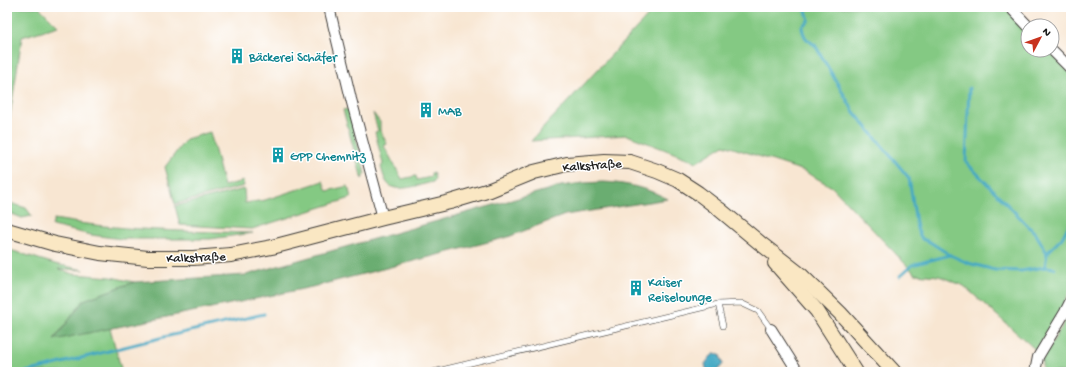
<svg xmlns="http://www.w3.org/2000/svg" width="1078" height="379" viewBox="0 0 1078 379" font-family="'Gochi Hand',sans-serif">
	<rect width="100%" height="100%" fill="#fff"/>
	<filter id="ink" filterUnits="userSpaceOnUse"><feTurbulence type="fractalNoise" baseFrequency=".025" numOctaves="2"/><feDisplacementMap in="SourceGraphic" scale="8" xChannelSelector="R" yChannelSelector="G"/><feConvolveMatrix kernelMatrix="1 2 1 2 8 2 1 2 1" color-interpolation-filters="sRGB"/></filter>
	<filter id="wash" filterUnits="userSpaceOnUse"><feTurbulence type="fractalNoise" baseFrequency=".012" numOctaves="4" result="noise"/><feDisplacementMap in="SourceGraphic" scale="16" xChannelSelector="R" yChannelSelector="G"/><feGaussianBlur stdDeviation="0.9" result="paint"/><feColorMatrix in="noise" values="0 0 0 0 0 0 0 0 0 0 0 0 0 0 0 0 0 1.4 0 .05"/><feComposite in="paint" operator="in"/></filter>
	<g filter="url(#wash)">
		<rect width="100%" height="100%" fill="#f8e6d2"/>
		<g fill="#84c983" stroke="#507250">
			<path d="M7 7H39L58 26 22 37 7 136Z"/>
			<path d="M656 7H1004L1028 31V50H1047L1071 74V288L1061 310 1037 351 964 286 939 276 915 274 832 187 804 171 724 145 697 162 627 135 531 141Z"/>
			<path d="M346 109 349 111 365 173 362 179 343 110Z"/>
			<path d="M373 113 380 122V130L387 144 384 146 402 179 416 176 417 180 431 177V173L433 172 435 179 433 182C423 184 397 193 389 185 384 180 383 173 381 167L383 164 375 132 378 131Z"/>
			<path d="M210 132 224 186 243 181 244 186 175 204 165 167 186 139Z"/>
			<path d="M323 181 327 191 348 186 351 198 252 229 180 225 175 206 244 189 245 203 265 200Z"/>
			<path d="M7 202 26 208 32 216 22 218 7 212Z"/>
			<path d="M54 219C119 231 187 231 253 233L210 239H122L91 235 52 226Z"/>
			<path d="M7 249 55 264 84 270 58 269 73 274 111 277 134 282 84 300 54 339 110 328 122 372H7Z"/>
			<path d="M1071 311V372H1042V360Z"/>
		</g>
		<path fill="#6bad71" stroke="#446446" d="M603 182C626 183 647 188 668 199L565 215 508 237 312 287 250 300 54 340 84 300 134 282 246 275 561 186 583 183Z"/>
		<path fill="#43a8c3" stroke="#306270" d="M715 353 720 355 723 364C718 371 716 372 707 372L705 364 710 357Z"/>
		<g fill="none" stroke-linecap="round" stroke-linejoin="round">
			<g stroke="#43a8c3" stroke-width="3">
				<path d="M802 7 806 11 809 20 802 26C803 36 806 40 815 45L854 112 909 178 917 229 922 239 930 242 950 255 968 263 995 270 1021 271 1045 267 1055 268"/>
				<path d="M969 88 966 162 1036 234 1047 253 1045 267"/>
				<path d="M1047 253 1062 238 1071 221"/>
				<path d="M900 276 912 265 950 255"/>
				<path d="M26 372 164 337 264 314"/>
			</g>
		</g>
	</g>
	<g filter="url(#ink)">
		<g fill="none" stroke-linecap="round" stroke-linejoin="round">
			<defs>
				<g id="service">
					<path d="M718 304 723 326"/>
					<path d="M433 372 718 304 741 303 758 311 771 329"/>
				</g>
				<g id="minor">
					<path d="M329 7 351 99 383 218"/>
					<path d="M1010 7 1028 26"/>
					<path d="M1052 50 1071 69"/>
					<path d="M771 329 798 372"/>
					<path d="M1035 372 1038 357 1065 312 1071 300"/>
				</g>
				<g id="secondary">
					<path d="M7 230 55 244 100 253 148 258H193L231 255 272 247 383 218 450 202 490 190 534 172 567 164 604 161 630 162 657 171 678 180 698 193 719 209 760 243 801 275 840 313 894 372"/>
					<path d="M775 263 817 311 856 372"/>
				</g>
			</defs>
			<use href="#service" stroke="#3d3a37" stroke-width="6"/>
			<use href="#minor" stroke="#3d3a37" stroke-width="12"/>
			<use href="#secondary" stroke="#3d3a37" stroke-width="16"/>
			<use href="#service" stroke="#fff" stroke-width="5"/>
			<use href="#minor" stroke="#fff" stroke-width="10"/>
			<use href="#secondary" stroke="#fae7c3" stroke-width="14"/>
		</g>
	</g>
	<defs>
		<symbol id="building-bare" viewBox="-9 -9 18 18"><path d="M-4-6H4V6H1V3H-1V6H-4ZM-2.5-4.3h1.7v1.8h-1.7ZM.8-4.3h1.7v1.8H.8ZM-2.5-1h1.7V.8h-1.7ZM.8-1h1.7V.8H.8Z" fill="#0f9aa8" stroke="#fff" stroke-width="2.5" paint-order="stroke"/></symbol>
	</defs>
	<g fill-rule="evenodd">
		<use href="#building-bare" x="226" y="45" width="22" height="22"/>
		<use href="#building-bare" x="415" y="99" width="22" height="22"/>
		<use href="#building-bare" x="267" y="144" width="22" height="22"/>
		<use href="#building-bare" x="625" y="277" width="22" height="22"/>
	</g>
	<g text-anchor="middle" stroke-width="3" stroke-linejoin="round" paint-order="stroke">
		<g font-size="13" fill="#0d838f" stroke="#fff" text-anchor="start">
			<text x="249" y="61">Bäckerei Schäfer</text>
			<text x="438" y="115">MAB</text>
			<text x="290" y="160">GPP Chemnitz</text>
			<text x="648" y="286">Kaiser<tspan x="648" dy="15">Reiselounge</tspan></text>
		</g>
		<g font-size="13" fill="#1c1c1c" stroke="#fff">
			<text transform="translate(592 164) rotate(-4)" y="5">Kalkstraße</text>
			<text transform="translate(196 256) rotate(-2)" y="5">Kalkstraße</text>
		</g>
	</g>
	<rect width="1078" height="379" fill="none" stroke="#fff" stroke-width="24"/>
	<g transform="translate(1040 38) rotate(49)"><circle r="19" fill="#ffffff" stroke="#a4a4a4"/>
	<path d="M0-3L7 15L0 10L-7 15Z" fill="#c8321e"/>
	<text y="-6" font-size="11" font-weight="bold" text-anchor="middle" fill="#1c1c1c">N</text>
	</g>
</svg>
